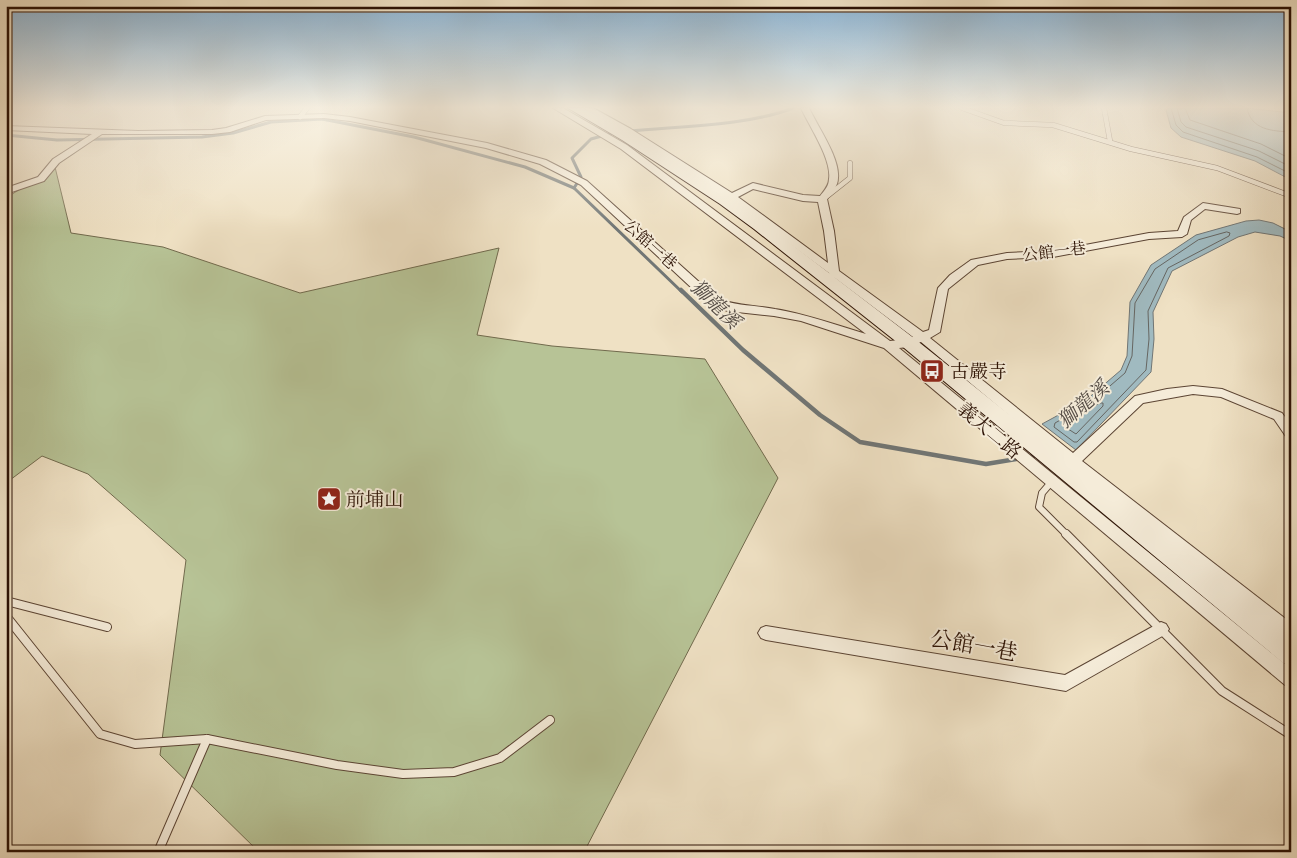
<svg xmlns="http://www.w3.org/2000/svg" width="1297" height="858" viewBox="0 0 1297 858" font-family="Cardo,'Noto Serif TC',serif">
	<rect width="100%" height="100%" fill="#efe1c4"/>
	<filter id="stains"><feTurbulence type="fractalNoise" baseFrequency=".004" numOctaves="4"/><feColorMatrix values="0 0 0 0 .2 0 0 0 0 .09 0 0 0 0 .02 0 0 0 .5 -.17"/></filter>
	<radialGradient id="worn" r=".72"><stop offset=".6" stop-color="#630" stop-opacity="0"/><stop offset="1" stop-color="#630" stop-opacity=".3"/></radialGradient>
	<path fill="#b7c396" stroke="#716a4d" d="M55 167 71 233 163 247 300 293 499 248 477 335 552 346 705 359 778 478 584 852H259L160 755 186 560 88 474 42 456 6 483V198Z"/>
	<g fill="#a0bac0" stroke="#717675">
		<path d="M1168 108H1246L1291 113V180L1255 161 1181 137 1171 128 1166 110Z"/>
		<path d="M1259 220 1273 223 1291 232V241L1280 236 1255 232 1238 237 1172 271 1153 312 1154 339 1151 372 1076 450 1042 424 1086 400 1121 370 1127 356 1130 302 1151 265 1196 235 1246 221Z"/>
	</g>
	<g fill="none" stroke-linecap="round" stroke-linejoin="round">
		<g stroke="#666662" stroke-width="1">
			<path d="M1171 108 1176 125 1183 132 1257 157 1291 174"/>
			<path d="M1177 108 1181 122 1186 127 1259 151 1291 167"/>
			<path d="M1185 108 1190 120 1261 144 1291 159"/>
			<path d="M1247 108C1251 130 1272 131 1291 132"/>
			<path d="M1227 232 1230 233 1229 236 1168 268 1148 311 1149 339 1146 370 1077 442H1074L1054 427 1055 423 1089 404 1125 373 1132 356 1135 303 1155 269 1198 240Z"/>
			<path d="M1100 403H1103V406L1076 434 1065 427 1066 424Z"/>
		</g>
		<g stroke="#717675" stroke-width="3">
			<path d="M629 131C679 126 747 126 793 108"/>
			<path d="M6 135 57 140 202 137 233 133 271 122 322 119 414 137 525 167 574 188 682 292"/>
			<path d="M574 188 581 177 572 158 591 139 616 132"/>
		</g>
		<path stroke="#717675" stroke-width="4.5" d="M681 290 743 350 820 415 860 442 986 464 1040 455"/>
		<defs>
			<g id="lane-far2">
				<path d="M962 108 1004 123 1053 125 1131 149 1217 168 1291 196"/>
				<path d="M1104 108 1110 141"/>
				<path d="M300 117 307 108"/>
				<path d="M826 197 850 178V163"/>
			</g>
			<path id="lane-far1" d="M1054 479 1042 493 1039 507 1067 535"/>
			<g id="lane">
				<path d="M1066 534 1222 691 1291 735"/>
				<path d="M6 601 107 627"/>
				<path d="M6 616 100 734 135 744 207 739 337 765 403 774 454 772 500 758 550 720"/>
				<path d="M158 852 207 739"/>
			</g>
			<g id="street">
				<path d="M553 108H563L627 145 890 341 907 339 913 337 835 278 830 277 829 273 732 201 722 203 720 201 725 197 583 108H593L631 129 732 193 753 183 803 195 820 196C824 191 829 186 829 179 832 159 809 126 801 108H809C818 127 840 158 838 178 838 186 832 193 827 199L834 231 839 271 923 332 929 330 938 288 950 275 971 260 1007 253 1053 251 1149 233 1178 231 1184 217 1203 203 1240 209V213L1237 214 1205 209 1191 220 1187 234 1182 237 1149 239 1053 257 1007 259 978 265 948 289 940 332 930 338 1073 453 1135 396 1167 389 1193 386 1222 389 1282 413 1291 425V440L1287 438 1274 419 1221 397 1193 394 1143 403 1082 461 1291 623V640L1286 638 1074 469 1068 471 1063 470 1061 466 1064 461 921 342 909 347 899 348 1291 669V687L1285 685 884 348 801 321 774 316 728 311 710 305 581 185 540 164 486 148 350 121 324 118 266 120 230 132 212 134H102L59 163 44 181 6 194V188L38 177 53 159 92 134 6 130V126L138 131 212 130 226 128 265 116 324 114 350 117 487 143 546 160 587 181 718 299C736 306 756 305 775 309 806 314 836 325 866 334L621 149ZM753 189 803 201 818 202 824 231 828 263 738 197Z"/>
				<path d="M1161 622 1166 624 1169 629 1166 634 1066 691 766 640 761 638 758 633 761 628 766 626 1065 675Z"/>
			</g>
			<path id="secondary" d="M568 108H583L630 134 730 198 764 223 915 339 1291 640V666L1283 663 903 347 754 229 720 204 622 140Z"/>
		</defs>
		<use href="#lane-far2" stroke="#5c4534" stroke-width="5.5"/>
		<use href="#lane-far1" stroke="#5c4534" stroke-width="8"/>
		<use href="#lane" stroke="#5c4534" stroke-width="10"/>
		<use href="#street" stroke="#5c4534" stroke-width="2"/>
		<use href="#secondary" stroke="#2b1104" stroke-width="2"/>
		<use href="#lane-far2" stroke="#f5ecd9" stroke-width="4.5"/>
		<use href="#lane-far1" stroke="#f5ecd9" stroke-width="6"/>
		<use href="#lane" stroke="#f5ecd9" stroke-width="8"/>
		<use href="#street" fill="#f5ecd9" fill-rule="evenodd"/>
		<use href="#secondary" fill="#f5ecd9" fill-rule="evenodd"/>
	</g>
	<linearGradient id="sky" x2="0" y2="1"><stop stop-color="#8bb6d8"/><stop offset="0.47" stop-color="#f8f2e4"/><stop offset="1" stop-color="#f8f2e4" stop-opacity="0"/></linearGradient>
	<rect width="1297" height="228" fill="url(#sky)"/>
	<defs>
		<symbol id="bus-square" viewBox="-11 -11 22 22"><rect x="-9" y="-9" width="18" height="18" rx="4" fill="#8f2418" stroke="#f5ecd9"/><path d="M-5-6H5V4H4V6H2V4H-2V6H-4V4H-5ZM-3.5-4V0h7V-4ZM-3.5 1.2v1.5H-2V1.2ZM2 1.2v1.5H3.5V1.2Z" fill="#fff"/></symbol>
		<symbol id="sight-square" viewBox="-11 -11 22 22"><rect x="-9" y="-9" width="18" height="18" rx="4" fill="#8f2418" stroke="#f5ecd9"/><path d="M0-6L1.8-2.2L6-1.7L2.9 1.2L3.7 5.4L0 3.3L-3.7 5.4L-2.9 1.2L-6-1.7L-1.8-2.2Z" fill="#fff"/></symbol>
	</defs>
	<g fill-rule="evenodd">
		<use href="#bus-square" x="918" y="357" width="28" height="28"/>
		<use href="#sight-square" x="315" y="485" width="28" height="28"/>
	</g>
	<g text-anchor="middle" stroke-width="4" stroke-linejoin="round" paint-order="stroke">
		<g font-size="16" fill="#2b1104" stroke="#f5ecd9">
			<text transform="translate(651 244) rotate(42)" y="6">公館一巷</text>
			<text transform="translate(1054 251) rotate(-7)" y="6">公館一巷</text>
		</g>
		<g font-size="19" fill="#2b1104" stroke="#f5ecd9" text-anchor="start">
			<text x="950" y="378">古嚴寺</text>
			<text x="346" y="506">前埔山</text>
		</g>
		<g font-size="19" fill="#2b1104" stroke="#f5ecd9">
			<text transform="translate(990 430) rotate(40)" y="7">義大二路</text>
		</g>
		<g font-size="20" font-style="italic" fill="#544c46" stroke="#f5ecd9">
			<text transform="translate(716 304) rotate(44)" y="7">獅龍溪</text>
			<text transform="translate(1083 404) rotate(-41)" y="7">獅龍溪</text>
		</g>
		<g font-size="22" fill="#2b1104" stroke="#f5ecd9">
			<text transform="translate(974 645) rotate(10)" y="8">公館一巷</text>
		</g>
	</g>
	<rect width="1297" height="858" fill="none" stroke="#efe1c4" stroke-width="25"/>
	<rect x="8" y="8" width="1282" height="843" fill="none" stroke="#2b1104" stroke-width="2.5"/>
	<rect x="12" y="12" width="1272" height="833" fill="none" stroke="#2b1104"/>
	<rect width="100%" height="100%" filter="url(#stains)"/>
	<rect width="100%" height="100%" fill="url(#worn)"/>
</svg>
